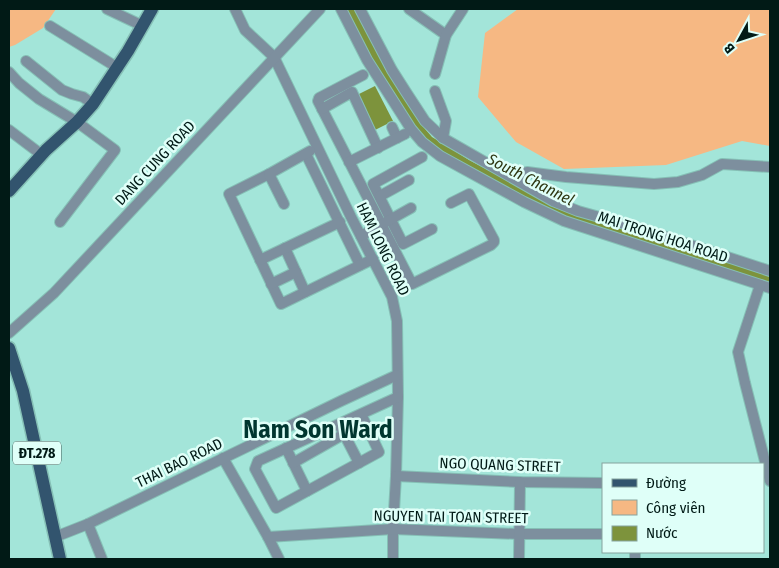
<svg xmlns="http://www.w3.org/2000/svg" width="779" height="568" viewBox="0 0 779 568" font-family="'Fira Sans Condensed',sans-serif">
	<rect width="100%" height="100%" fill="#a3e5d9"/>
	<g fill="#f6b883">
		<path d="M9 9H56L43 28 15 45 9 47Z"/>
		<path d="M518 9H770V146L742 141 666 165 564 169 516 142 478 97 485 33Z"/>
	</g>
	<g fill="#7d933c">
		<path d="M345 9H354L397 88 426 130 432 137 442 143 469 160 520 187 630 230 770 276V284L555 214 441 153 415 129 390 91 363 44Z"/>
		<path d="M375 86 393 121 375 130 357 95Z"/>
	</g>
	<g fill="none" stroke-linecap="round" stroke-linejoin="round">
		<defs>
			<g id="minor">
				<path d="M107 9 143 26"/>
				<path d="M235 9 245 30 274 57 351 217 392 297 397 321 398 397 396 476 393 529V559"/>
				<path d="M341 9 367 60 411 129 422 142 440 156 524 202 564 221 770 288"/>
				<path d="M360 9 392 70 406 92 425 121 443 138 553 201 578 211 642 229 770 271"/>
				<path d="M409 9 446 35"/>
				<path d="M50 26 118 68"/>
				<path d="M26 61 62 90 72 94 83 97 93 104"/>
				<path d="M9 72 19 83 39 99 77 122 115 150 60 222"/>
				<path d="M435 74 446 35 463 9"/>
				<path d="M363 75 319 98 318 101 412 284 491 245 494 242V240L469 194 451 203"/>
				<path d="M435 91 446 121 443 138"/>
				<path d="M322 109 352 92 378 148"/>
				<path d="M392 127 397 138"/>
				<path d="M9 130 42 155"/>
				<path d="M306 154 360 265"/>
				<path d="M422 157 373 184 403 244 432 229"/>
				<path d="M349 162 405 134"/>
				<path d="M269 174 229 194 281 304 373 259"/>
				<path d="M511 176 527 172 566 177 654 184 678 182 702 175 722 164 770 167"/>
				<path d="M380 196 409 180"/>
				<path d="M284 204 269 174 310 151"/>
				<path d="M361 236 411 208"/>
				<path d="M285 248 305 292"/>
				<path d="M260 260 340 222"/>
				<path d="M271 284 296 272"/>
				<path d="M760 285 738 352 745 383 770 481"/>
				<path d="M9 333 54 293 320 9"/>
				<path d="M361 414 379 452 276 508 255 469 258 461C305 440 351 418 398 397"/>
				<path d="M342 430 359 463"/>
				<path d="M286 448 307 491"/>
				<path d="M223 458 268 537 279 559"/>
				<path d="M293 463 344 434"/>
				<path d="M396 476 520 482 603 483"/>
				<path d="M88 524 102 559"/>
				<path d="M55 537 88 524 341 401 397 375"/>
				<path d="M268 537 393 529 519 534H603"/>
				<path d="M519 559 520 482"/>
				<path d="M635 559V552"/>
			</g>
			<g id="major">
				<path d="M9 191 46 150 77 122 93 104 128 51 152 9"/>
				<path d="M9 348 23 391 60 559"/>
			</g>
		</defs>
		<use href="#minor" stroke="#86c0b6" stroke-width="12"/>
		<use href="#major" stroke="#86c0b6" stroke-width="15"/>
		<use href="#minor" stroke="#7d8f9e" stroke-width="10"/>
		<use href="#major" stroke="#32546e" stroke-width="12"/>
	</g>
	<g text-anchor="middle" stroke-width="5" stroke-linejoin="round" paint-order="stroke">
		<rect fill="#dffff8" stroke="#445f5a" stroke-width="1" x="13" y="441.5" width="48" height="23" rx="4"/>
		<g font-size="14" font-weight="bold" fill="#011a16">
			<text x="37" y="458">ĐT.278</text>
		</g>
		<g font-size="15" fill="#011a16" stroke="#dffff8">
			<text transform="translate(155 163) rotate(-47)" y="5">DANG CUNG ROAD</text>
			<text transform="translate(663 237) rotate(18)" y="5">MAI TRONG HOA ROAD</text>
			<text transform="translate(383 249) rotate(64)" y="5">HAM LONG ROAD</text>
			<text transform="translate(179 463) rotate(-26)" y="5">THAI BAO ROAD</text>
			<text transform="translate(500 465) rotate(2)" y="5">NGO QUANG STREET</text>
			<text transform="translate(451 517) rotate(1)" y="5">NGUYEN TAI TOAN STREET</text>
		</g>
		<g font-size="16" font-style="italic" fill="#2e3712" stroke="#dffff8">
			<text transform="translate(531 179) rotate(27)" y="6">South Channel</text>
		</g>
		<g font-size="25" font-weight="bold" fill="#00362f" stroke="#dffff8">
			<text x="318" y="438">Nam Son Ward</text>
		</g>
	</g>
	<rect width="779" height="568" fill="none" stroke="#011a16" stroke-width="20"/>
	<rect x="602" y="463" width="162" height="90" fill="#dffff8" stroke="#86a39e"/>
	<rect x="612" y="479" width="25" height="8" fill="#32546e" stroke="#86a39e"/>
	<text x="646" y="488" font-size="15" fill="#011a16">Đường</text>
	<rect x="612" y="500" width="25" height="15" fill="#f6b883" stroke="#86a39e"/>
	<text x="646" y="513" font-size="15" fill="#011a16">Công viên</text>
	<rect x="612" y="526" width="25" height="15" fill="#7d933c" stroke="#86a39e"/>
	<text x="646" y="538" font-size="15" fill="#011a16">Nước</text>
	<g transform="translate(739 40) rotate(230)" stroke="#dffff8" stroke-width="4" paint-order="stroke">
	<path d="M0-4L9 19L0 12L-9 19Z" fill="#011a16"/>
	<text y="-8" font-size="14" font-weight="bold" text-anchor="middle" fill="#011a16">B</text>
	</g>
</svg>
